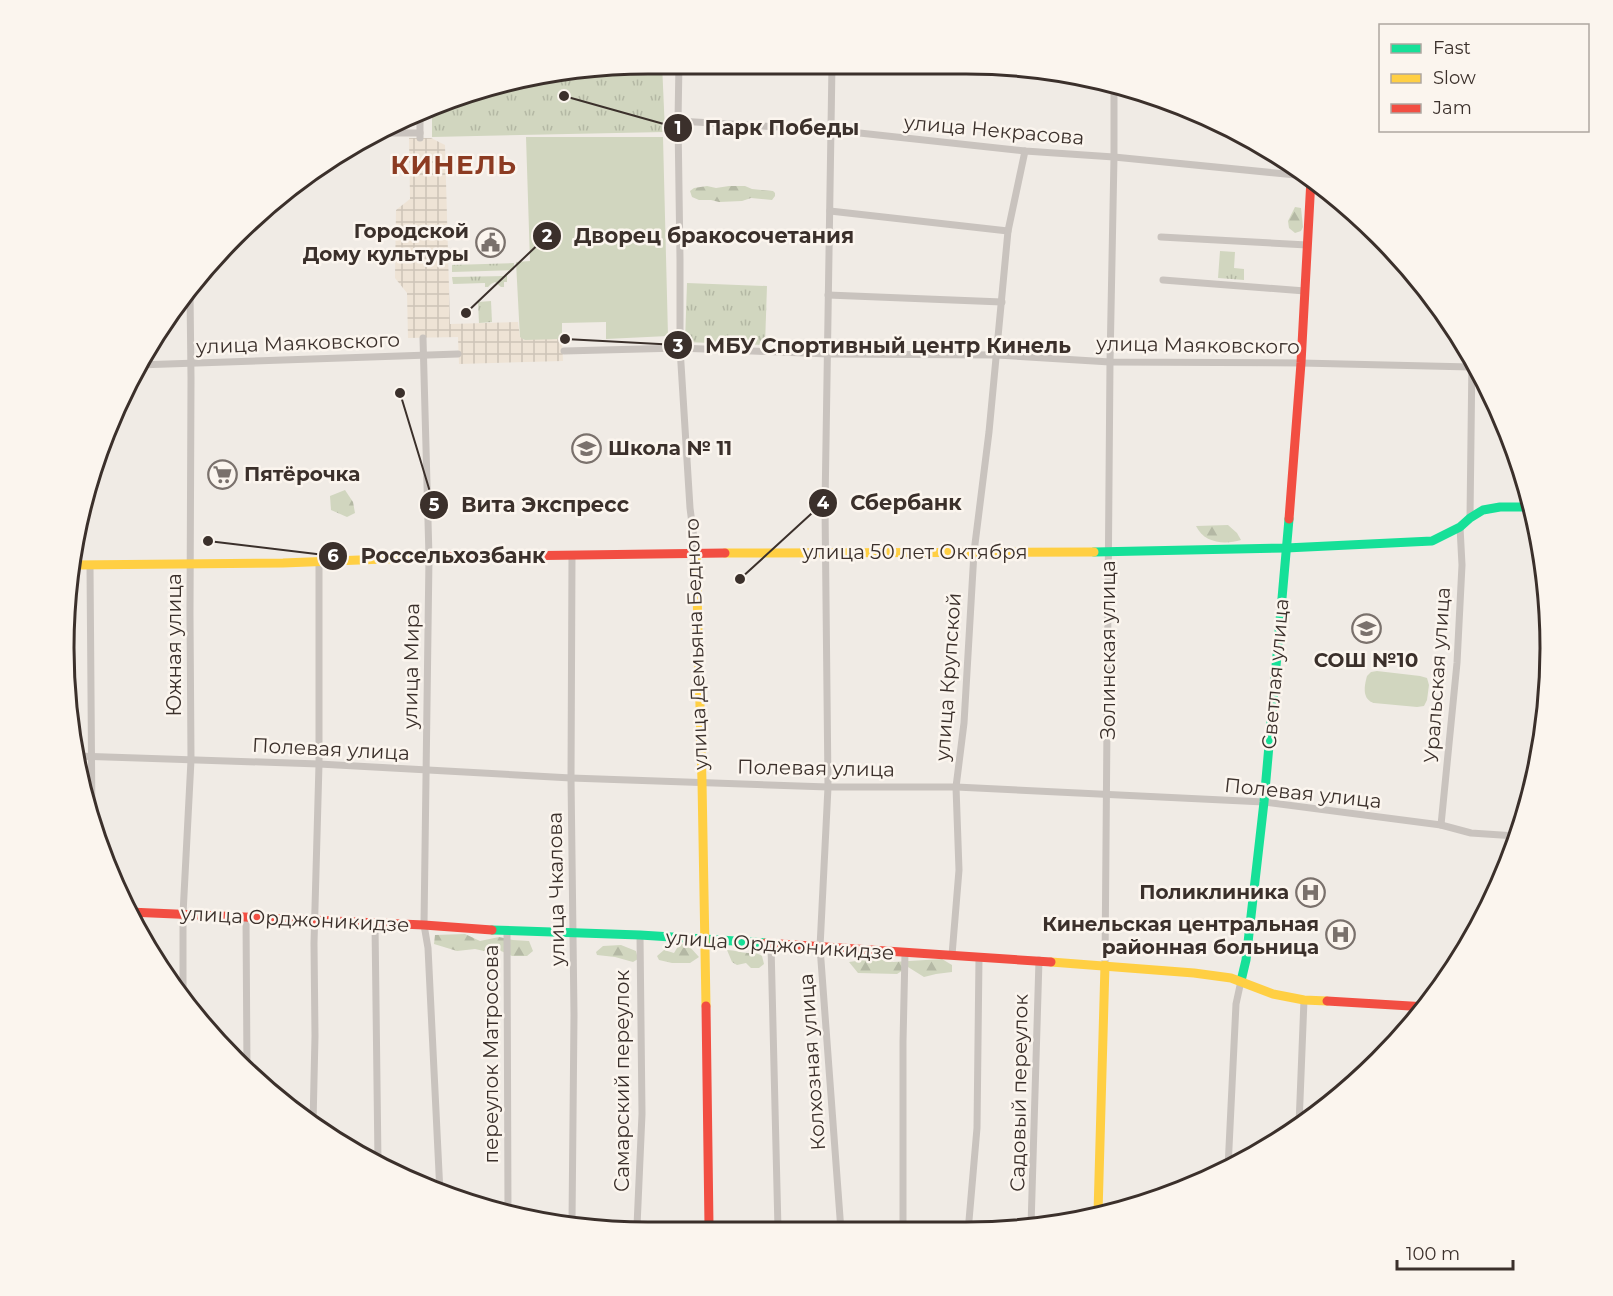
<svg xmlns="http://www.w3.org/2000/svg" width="1613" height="1296" viewBox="0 0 1613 1296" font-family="Montserrat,sans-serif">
	<defs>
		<pattern id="grass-tufts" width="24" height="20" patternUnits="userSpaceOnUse" patternTransform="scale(1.5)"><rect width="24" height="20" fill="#d1d6bf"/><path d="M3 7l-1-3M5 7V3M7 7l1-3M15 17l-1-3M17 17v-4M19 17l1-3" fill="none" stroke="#b4b8a4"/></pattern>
		<pattern id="forest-firs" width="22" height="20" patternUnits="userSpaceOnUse" patternTransform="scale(1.5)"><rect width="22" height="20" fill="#d1d6bf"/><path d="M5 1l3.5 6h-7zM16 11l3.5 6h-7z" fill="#b4b8a4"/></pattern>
		<pattern id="plaza-grid" width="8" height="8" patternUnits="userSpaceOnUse" patternTransform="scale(1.5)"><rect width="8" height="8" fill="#eee3d5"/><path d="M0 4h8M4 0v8" fill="none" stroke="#cdc3b7"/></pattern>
	</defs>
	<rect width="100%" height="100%" fill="#f0ebe5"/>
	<g fill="url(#grass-tufts)">
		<path d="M648 63H662L665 132 432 137V110L497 83Z"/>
		<path d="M1220 251 1235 252 1234 268 1244 269V280L1218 278Z"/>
		<path d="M514 263V270L452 272V265Z"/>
		<path d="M507 276V282H504V287H501L495 282 491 284 488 287H485V283L453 284 452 277Z"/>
		<path d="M687 283 767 286 765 345 685 342Z"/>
		<path d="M491 301 492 322 479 323 478 302Z"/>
	</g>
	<g fill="url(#forest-firs)">
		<path d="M707 186 716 188 729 186H745L752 189 773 191 775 193V196L772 200 751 198 742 201 719 202 711 200H699L692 197 690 191 694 188Z"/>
		<path d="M1295 207 1301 208 1303 227 1301 231 1295 233 1289 228 1288 221Z"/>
		<path d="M345 490 353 502 355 513 347 517 331 510 330 496Z"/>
		<path d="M1228 525 1237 533 1241 540C1224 545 1204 543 1196 526Z"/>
		<path d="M465 934 480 941 499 937 513 940 529 941 533 951 527 956H512L492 947 484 951 475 949 457 951 434 944 435 935Z"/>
		<path d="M680 943 689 946 699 957 690 963H672L659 960 657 956 664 950 674 953Z"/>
		<path d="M621 945 636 951 638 959 633 962 615 957 597 955 596 952 603 946Z"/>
		<path d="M727 950C735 950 741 953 748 953 754 954 756 952 762 956L764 964 759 968H751L746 963 737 965 732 962Z"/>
		<path d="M876 958 893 962 942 959 952 965V972L936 974 924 977 908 967 897 974 858 973 849 962Z"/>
	</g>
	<g fill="#d1d6bf">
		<path d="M526 137H663L668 336 606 339V322L562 323V339C549 340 531 344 520 338L516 262 530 261Z"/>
		<path d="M1377 671 1420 676 1427 678 1429 685 1427 700 1424 706 1417 707 1374 703C1362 699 1364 687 1367 676L1371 672Z"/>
	</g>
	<path fill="url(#plaza-grid)" d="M409 138H431L445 145 450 324 518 322 520 337 524 340 562 339 563 361 459 364 458 337 408 338 407 293 395 278 396 210 410 199Z"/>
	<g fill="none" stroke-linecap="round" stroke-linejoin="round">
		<g stroke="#c9c3be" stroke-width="7">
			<path d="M679 63 678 121 680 259V348L690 508 696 554"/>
			<path d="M832 64 825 506 828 787 820 947 841 1231"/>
			<path d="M969 64 1059 75"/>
			<path d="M420 115V138"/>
			<path d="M678 121 832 130 1025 151 1114 157 1306 176"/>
			<path d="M375 133H420"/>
			<path d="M830 211 1008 231"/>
			<path d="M1161 237 1307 245"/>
			<path d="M1163 280 1305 291"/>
			<path d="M828 295 1002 302"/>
			<path d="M423 338 429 557 424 925 428 948 440 1193"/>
			<path d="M564 351 680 348 828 354 997 355 1110 362 1301 363 1471 367"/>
			<path d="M138 365 458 354"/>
			<path d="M1470 518 1472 356"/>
			<path d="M572 555 571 778 574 1015 572 1223"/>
			<path d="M90 565 92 822"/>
			<path d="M77 756 319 764 571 778 828 787H956L1264 802 1441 825 1471 833 1516 836"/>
			<path d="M1441 825 1457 663 1462 565 1460 527"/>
			<path d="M1511 851 1512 835"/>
			<path d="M246 917 247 1070"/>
			<path d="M375 924 378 1162"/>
			<path d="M507 931 508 1214"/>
			<path d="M771 945 778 1229"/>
			<path d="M952 955 959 870 956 787 964 723 974 552 989 432 1008 231 1025 151"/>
			<path d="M1105 965 1110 362 1114 157V86"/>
			<path d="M183 998V914L191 760 190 614 191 378 190 292"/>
			<path d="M313 1124 315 1036 314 943 319 764V562"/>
			<path d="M1299 1125 1304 1000"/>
			<path d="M1228 1168 1236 1004 1241 981"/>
			<path d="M538 1222 637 1226H709"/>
			<path d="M637 1226 642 1114 640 935"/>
			<path d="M1031 1226 1039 960"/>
			<path d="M903 1232V1042L905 953"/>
			<path d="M968 1232 977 1128 979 957"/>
		</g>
		<g stroke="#16e098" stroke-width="9">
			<path d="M1094 552 1286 548 1432 541 1460 527 1470 518 1483 510 1500 507H1530"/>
			<path d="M492 930 640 935 766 943"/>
			<path d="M1241 981 1246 960 1264 802 1289 519"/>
		</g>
		<g stroke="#ffcf43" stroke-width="9">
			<path d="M725 553 1094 552"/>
			<path d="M696 554 702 782 706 1006"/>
			<path d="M74 565 283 563 435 557"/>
			<path d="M1051 962 1194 973 1231 978 1273 994 1304 1000 1327 1001"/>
			<path d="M1098 1213 1105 965"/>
		</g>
		<g stroke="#f24e42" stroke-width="9">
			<path d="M1289 519 1301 363 1311 179"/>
			<path d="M435 557 725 553"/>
			<path d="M129 912 424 925 492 930"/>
			<path d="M766 943 1051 962"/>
			<path d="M1327 1001 1427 1007"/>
			<path d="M706 1006 709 1226 882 1232"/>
		</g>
	</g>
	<defs>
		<symbol id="civic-ring" viewBox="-11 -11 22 22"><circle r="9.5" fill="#fbf5ee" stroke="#7a716c" stroke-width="1.5"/><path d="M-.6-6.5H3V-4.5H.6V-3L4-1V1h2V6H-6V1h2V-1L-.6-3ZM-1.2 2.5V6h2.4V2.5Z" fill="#7a716c"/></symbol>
		<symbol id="school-ring" viewBox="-11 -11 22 22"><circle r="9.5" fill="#fbf5ee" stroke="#7a716c" stroke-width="1.5"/><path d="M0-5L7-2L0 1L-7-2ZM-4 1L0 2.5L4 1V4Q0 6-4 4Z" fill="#7a716c"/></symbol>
		<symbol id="supermarket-ring" viewBox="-11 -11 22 22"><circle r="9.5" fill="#fbf5ee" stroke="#7a716c" stroke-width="1.5"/><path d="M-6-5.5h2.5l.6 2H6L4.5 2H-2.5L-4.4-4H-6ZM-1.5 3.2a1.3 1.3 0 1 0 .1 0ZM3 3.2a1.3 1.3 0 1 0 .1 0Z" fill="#7a716c"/></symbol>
		<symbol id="hospital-ring" viewBox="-11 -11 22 22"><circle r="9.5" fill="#fbf5ee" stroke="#7a716c" stroke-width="1.5"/><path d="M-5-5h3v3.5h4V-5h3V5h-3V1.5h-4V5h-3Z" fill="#7a716c"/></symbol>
	</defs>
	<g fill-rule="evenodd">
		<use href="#civic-ring" x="474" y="226" width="33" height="33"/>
		<use href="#school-ring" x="570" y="432" width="33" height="33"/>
		<use href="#supermarket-ring" x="206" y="458" width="33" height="33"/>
		<use href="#school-ring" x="1350" y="612" width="33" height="33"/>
		<use href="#hospital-ring" x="1294" y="876" width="33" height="33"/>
		<use href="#hospital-ring" x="1324" y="918" width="33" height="33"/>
	</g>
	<g text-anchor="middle" stroke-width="5" stroke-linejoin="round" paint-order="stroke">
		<g font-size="20" fill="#3b302b" stroke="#fbf5ee">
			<text transform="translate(994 130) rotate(5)" y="7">улица Некрасова</text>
			<text transform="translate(298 343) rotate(-2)" y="7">улица Маяковского</text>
			<text transform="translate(1198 345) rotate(1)" y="7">улица Маяковского</text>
			<text x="915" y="559">улица 50 лет Октября</text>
			<text transform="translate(696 644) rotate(-92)" y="7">улица Демьяна Бедного</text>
			<text transform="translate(174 645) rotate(-90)" y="7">Южная улица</text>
			<text transform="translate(1108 650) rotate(-90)" y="7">Золинская улица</text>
			<text transform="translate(411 666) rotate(-89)" y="7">улица Мира</text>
			<text transform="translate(1275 674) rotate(-85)" y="7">Светлая улица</text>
			<text transform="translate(1437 675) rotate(-86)" y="7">Уральская улица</text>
			<text transform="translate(948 677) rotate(-86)" y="7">улица Крупской</text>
			<text transform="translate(331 749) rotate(3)" y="7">Полевая улица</text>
			<text transform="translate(816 768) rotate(1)" y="7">Полевая улица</text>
			<text transform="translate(1303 793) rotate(6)" y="7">Полевая улица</text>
			<text transform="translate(556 889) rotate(-91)" y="7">улица Чкалова</text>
			<text transform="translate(295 919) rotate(3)" y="7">улица Орджоникидзе</text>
			<text transform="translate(780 945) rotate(4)" y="7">улица Орджоникидзе</text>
			<text transform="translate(491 1054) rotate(-90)" y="7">переулок Матросова</text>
			<text transform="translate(812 1062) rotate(-94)" y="7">Колхозная улица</text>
			<text transform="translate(622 1081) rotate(-90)" y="7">Самарский переулок</text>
			<text transform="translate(1019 1093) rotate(-89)" y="7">Садовый переулок</text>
		</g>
		<g font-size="20" font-weight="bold" fill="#3b302b" stroke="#fbf5ee" text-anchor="end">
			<text x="469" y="238">Городской<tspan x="469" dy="23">Дому культуры</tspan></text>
			<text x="608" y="455" text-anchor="start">Школа № 11</text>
			<text x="244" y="481" text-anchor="start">Пятёрочка</text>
			<text x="1366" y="667" text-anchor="middle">СОШ №10</text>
			<text x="1289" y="899">Поликлиника</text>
			<text x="1319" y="931">Кинельская центральная<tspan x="1319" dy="23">районная больница</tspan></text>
		</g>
		<g font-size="26" font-weight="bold" letter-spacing="1.5" fill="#8c3b22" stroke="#fbf5ee">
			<text x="454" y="174">КИНЕЛЬ</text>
		</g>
	</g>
	<path d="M0 0H1613V1296H0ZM648 74H966A574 574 0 0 1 1540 648V648A574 574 0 0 1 966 1222H648A574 574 0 0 1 74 648V648A574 574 0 0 1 648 74Z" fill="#fbf5ee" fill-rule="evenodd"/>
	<path fill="none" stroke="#3b302b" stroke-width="3" d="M648 74H966A574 574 0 0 1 1540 648V648A574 574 0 0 1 966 1222H648A574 574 0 0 1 74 648V648A574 574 0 0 1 648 74Z"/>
	<path fill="none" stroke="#3b302b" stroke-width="2" d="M564 96L678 128M466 313L547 236M565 339L678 345M740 579L823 503M400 393L434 505M208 541L333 556"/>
	<g fill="#3b302b" stroke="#fbf5ee" stroke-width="2">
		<circle cx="564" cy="96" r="6"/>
		<circle cx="466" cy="313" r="6"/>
		<circle cx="565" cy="339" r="6"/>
		<circle cx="740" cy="579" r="6"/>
		<circle cx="400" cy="393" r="6"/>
		<circle cx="208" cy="541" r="6"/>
		<circle cx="678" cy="128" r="15"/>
		<circle cx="547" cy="236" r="15"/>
		<circle cx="678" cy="345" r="15"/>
		<circle cx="823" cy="503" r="15"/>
		<circle cx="434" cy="505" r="15"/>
		<circle cx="333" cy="556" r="15"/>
	</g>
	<g font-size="18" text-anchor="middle" font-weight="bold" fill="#fff">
		<text x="678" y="134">1</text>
		<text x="547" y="242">2</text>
		<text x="678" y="352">3</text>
		<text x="823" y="509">4</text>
		<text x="434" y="511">5</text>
		<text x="333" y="562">6</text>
	</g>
	<g font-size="21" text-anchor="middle" font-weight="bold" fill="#3b302b" stroke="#fbf5ee" stroke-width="5" stroke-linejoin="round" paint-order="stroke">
		<text x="782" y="135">Парк Победы</text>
		<text x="714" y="243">Дворец бракосочетания</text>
		<text x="888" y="353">МБУ Спортивный центр Кинель</text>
		<text x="906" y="510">Сбербанк</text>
		<text x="545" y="512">Вита Экспресс</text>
		<text x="453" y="563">Россельхозбанк</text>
	</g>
	<rect x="1379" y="24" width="210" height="108" fill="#fbf5ee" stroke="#aea6a0" stroke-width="1.5"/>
	<rect x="1391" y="44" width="30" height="9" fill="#16e098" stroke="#aea6a0" stroke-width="1.5"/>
	<text x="1433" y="54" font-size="18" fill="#3b302b">Fast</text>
	<rect x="1391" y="74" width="30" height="9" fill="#ffcf43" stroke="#aea6a0" stroke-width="1.5"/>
	<text x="1433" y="84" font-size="18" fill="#3b302b">Slow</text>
	<rect x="1391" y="104" width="30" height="9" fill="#f24e42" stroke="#aea6a0" stroke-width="1.5"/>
	<text x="1433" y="114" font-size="18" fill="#3b302b">Jam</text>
	<path d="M1397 1260v9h116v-9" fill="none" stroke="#3b302b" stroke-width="3"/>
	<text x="1406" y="1260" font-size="18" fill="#3b302b" stroke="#fbf5ee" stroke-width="4.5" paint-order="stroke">100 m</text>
</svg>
